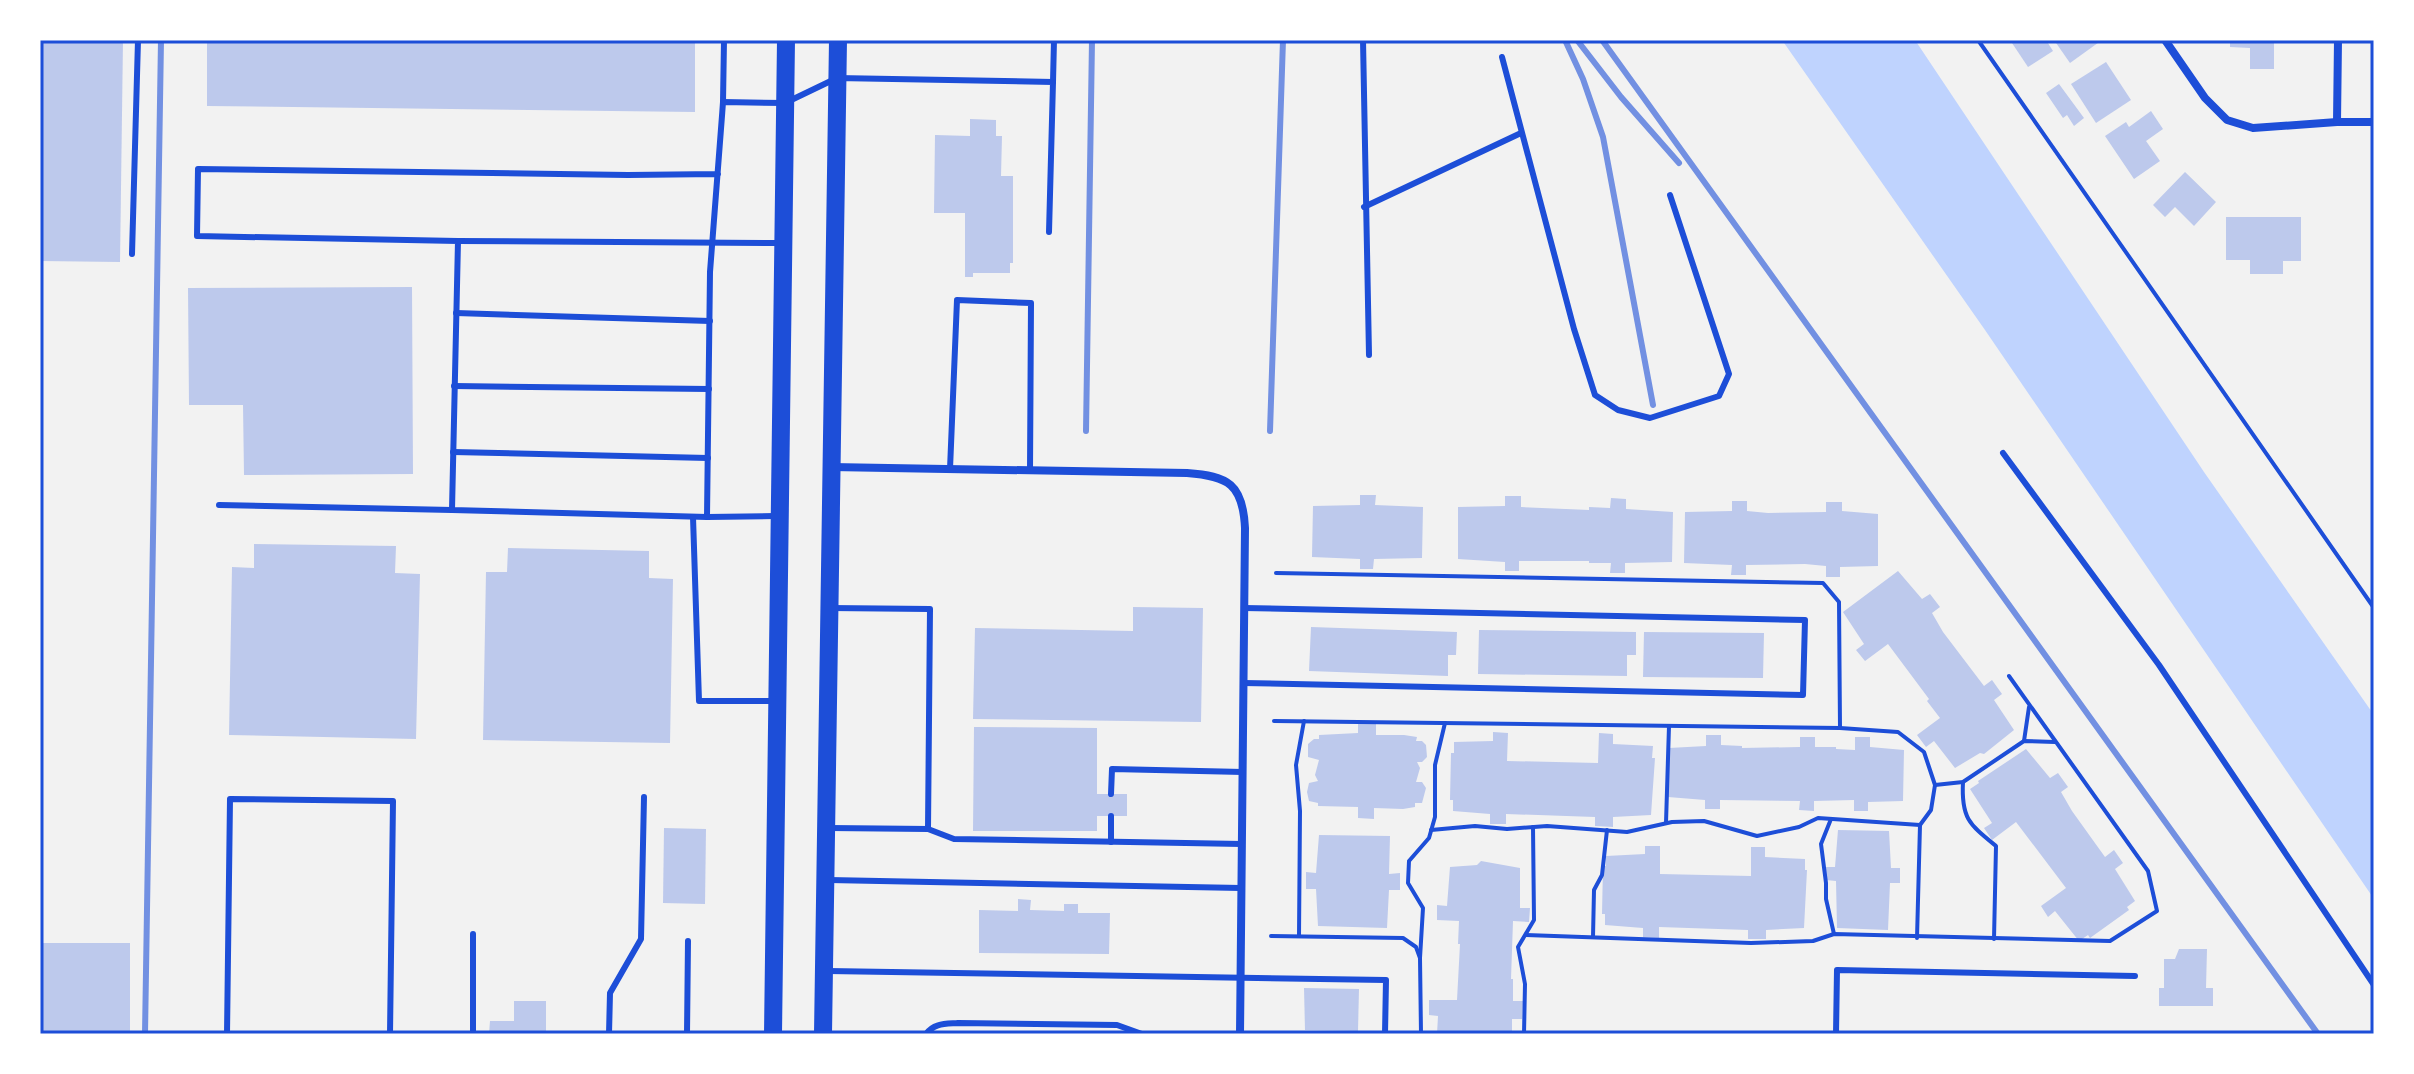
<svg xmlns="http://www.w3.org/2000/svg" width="2414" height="1074" viewBox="0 0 2414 1074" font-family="'Varela Round',sans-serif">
	<rect width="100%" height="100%" fill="#f2f2f2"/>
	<path fill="#bfd3fe" d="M1782 40H1915L2204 472 2374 715V899L1985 330Z"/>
	<g fill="#bdc9ec">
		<path d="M40 40H123L120 262 40 261Z"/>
		<path d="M207 40H695V112L207 106Z"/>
		<path d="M2010 40H2046L2053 51 2028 67Z"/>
		<path d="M2054 40H2102L2070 63Z"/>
		<path d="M2230 40H2274V69H2250V48L2230 47Z"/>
		<path d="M2106 62 2131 100 2096 123 2071 84Z"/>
		<path d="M2059 84 2084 118 2074 126 2067 115 2063 118 2046 93Z"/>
		<path d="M2151 111 2163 129 2146 141 2160 161 2134 179 2105 136 2126 122 2129 127Z"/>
		<path d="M970 119 996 120V136H1002L1001 176H1013V263H1010V273H973V277H965V213H934L935 135 970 136Z"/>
		<path d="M2185 172 2216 202 2194 226 2175 207 2165 217 2153 205Z"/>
		<path d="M2226 217H2301V261H2283V274H2250V260H2226Z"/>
		<path d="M412 287 413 474 244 475 243 405H189L188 288Z"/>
		<path d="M1360 495H1376L1375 505 1423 507 1422 558 1374 559 1373 569H1360V559L1312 557 1313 506 1360 505Z"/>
		<path d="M1505 496H1521V507L1589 510V507L1610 508 1611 498 1626 499V509L1673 512 1672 562 1625 563V573H1610L1611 563H1589V561H1519V571H1505V562L1458 559V507L1505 506Z"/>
		<path d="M1732 501H1747V511L1768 513 1826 512V502H1842V511L1878 514V566L1840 567V577H1826V566L1805 564 1746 565V575H1731L1732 565 1684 563 1685 512 1732 511Z"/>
		<path d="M254 544 396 546 395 573 420 574 416 739 229 735 232 567 254 568Z"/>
		<path d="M508 548 649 551V578L673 579 670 743 483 740 486 572H507Z"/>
		<path d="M1898 571 1922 599 1930 594 1940 607 1932 613 1943 632 1984 686 1992 680 2002 694 1994 700 2014 730 1984 754 1980 753 1955 768 1934 741 1926 747 1917 735 1940 718 1927 701 1929 699 1888 644 1865 661 1856 650 1864 644 1843 612Z"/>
		<path d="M1133 607 1203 608 1201 722 973 719 975 628 1133 631Z"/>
		<path d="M1311 627 1457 632 1456 655H1448V676L1309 671Z"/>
		<path d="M1479 630 1636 632V655H1627V676L1478 674Z"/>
		<path d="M1644 632 1764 633 1763 678 1643 677Z"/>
		<path d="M1358 724H1376V735H1404L1417 737 1416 741H1422L1426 745 1427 757 1422 762H1417L1420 768 1416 782H1422L1426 788 1422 803H1415V807L1403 809 1374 808V819L1358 818V807L1318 806V803L1309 801 1307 792 1309 783 1318 781 1315 775 1319 760 1308 757V744L1314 739H1319V735L1358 733Z"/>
		<path d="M974 727 1097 728V794H1127V816H1097V831H973Z"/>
		<path d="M1493 732 1508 733 1507 761 1598 763 1599 733 1613 734V744L1653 746 1652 758H1655L1651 815 1613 817V827L1595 826V817L1506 814V824H1490V814L1453 811V800H1450L1451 753H1454V742L1493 741Z"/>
		<path d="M1706 735H1721V745L1742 746V748L1800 747V737H1815V747H1836V749L1855 750V737H1870V747L1904 750 1903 801 1868 802V811H1854V800L1814 801V811L1799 810 1800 801 1720 800V809H1705V800L1668 797 1669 748 1706 746Z"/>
		<path d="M2026 749 2050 778 2058 773 2068 787 2061 792 2072 811 2105 857 2114 850 2123 863 2115 869 2135 901 2127 907 2129 910 2090 938 2088 935 2079 941 2055 911 2048 917 2041 906 2066 888 2016 822 1992 840 1984 828 1992 823 1970 789 1979 783 1978 781Z"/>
		<path d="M664 828 706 829 705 904 663 903Z"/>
		<path d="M1838 830 1889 831 1891 868H1900V883H1890L1888 930 1837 928 1836 881 1826 880V867H1835Z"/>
		<path d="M1319 835 1390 836 1389 874 1400 873V890H1389L1387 928 1318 926 1316 889H1306V872L1316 873Z"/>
		<path d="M1645 846H1660V874L1751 876V847H1765V857L1805 859V870H1807L1804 928 1766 930V939H1748V930L1659 927V938L1643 937V928L1605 925V914H1602L1603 866H1606V856L1645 854Z"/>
		<path d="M1481 861 1520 868V908H1530L1529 922 1513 921 1511 979H1513V1001H1523L1522 1019H1512V1034H1437L1438 1016 1429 1015V1000H1457L1460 944H1458L1459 921 1437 920V905L1447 906 1450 867 1477 865Z"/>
		<path d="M1018 899 1031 900 1030 910 1064 911V904H1078V913H1110L1109 954 979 953V910L1018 911Z"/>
		<rect x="40" y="943" width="90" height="91"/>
		<path d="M2179 949H2207L2206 988H2213V1006H2159V988H2164V959H2175Z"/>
		<path d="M1304 988 1359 989 1358 1031 1305 1030Z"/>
		<path d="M514 1001H546V1034H489L490 1021H514Z"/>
	</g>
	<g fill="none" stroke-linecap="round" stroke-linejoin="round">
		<g stroke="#1d4ed8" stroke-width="4">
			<path d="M1978 40 2374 608"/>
			<path d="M1276 573 1823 583 1839 602 1840 728"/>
			<path d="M1274 721 1840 728 1898 732 1924 752 1935 785 1931 810 1920 825 1917 938"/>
			<path d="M2024 741 2029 707"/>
			<path d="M1963 782C1961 818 1969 824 1996 846L1994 939"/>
			<path d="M1935 785 1963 782 2024 741 2055 742"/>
			<path d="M1831 819 1821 844 1826 883V899L1834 934"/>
			<path d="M1666 823 1669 726"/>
			<path d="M1431 830 1475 826 1507 829 1547 826 1627 832 1672 822 1704 821 1757 836 1799 827 1818 818 1920 825"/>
			<path d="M1526 935 1751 943 1813 941 1834 934 2110 941 2157 911 2148 871 2009 676"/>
			<path d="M1271 936 1403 938 1416 947 1420 958 1421 1034"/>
			<path d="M1299 936 1300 811 1296 765 1304 721"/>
			<path d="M1593 937 1594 890 1602 875 1607 830"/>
			<path d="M1420 958 1423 908 1408 883 1409 861 1429 838 1435 817V765L1445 723"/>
			<path d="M1524 1034 1525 984 1518 947 1534 920 1533 827"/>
		</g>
		<g stroke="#1d4ed8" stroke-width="6">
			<path d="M1363 40 1369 355"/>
			<path d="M1502 57 1574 329 1595 395 1618 410 1650 418 1719 396 1729 374 1670 195"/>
			<path d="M1053 82 1054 40"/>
			<path d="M723 102 724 40"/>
			<path d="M718 174 628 175 198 169 197 236 458 241 452 510 707 517 710 272C714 216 719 159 723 102L785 103 837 78 1053 82 1049 232"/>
			<path d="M1364 207 1521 133"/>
			<path d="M458 241 782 243"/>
			<path d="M132 254 138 40"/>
			<path d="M456 313 710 321"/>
			<path d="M454 386 709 389"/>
			<path d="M453 452 708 458"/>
			<path d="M2003 453 2159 665 2374 985"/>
			<path d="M950 469 957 300 1031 303 1030 470"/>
			<path d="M219 505 452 510"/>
			<path d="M693 517 699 701H776"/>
			<path d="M707 517 775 516"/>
			<path d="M1243 683 1803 695 1805 620 1244 608"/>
			<path d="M1111 794 1112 769 1243 772"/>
			<path d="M830 828 928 829 930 609 830 608"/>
			<path d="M928 829 954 839 1242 844"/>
			<path d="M1111 842V816"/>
			<path d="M829 880 1241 888"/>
			<path d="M473 934V1034"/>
			<path d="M828 971 1386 980 1385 1034"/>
			<path d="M227 1034 230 799 393 801 390 1034"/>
			<path d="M609 1034 610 993 641 939 644 797"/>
			<path d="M687 1034 688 941"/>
			<path d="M926 1034C934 1023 945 1024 958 1023L1117 1025 1142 1034"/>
			<path d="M1836 1034 1837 970 2135 976"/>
		</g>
		<g stroke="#1d4ed8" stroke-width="8">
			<path d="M2165 40 2205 98 2227 120 2253 128 2337 122H2374"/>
			<path d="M2337 122 2338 40"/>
			<path d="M831 467 1187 473C1228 476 1243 484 1245 528L1240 1034"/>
		</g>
		<g stroke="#1d4ed8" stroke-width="18">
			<path d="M773 1034 786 40"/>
			<path d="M823 1034 838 40"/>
		</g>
		<g stroke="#7290e2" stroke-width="6">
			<path d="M1565 40 1583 79 1603 137 1653 405"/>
			<path d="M1577 40 1621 97 1679 163"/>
			<path d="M1602 40 2318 1034"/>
			<path d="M1086 431 1092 40"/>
			<path d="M1270 431 1283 40"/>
			<path d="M145 1034 161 40"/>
		</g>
	</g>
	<rect width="2414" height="1074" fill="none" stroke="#ffffff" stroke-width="84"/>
	<rect x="42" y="42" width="2330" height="990" fill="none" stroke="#1d4ed8" stroke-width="3"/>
</svg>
